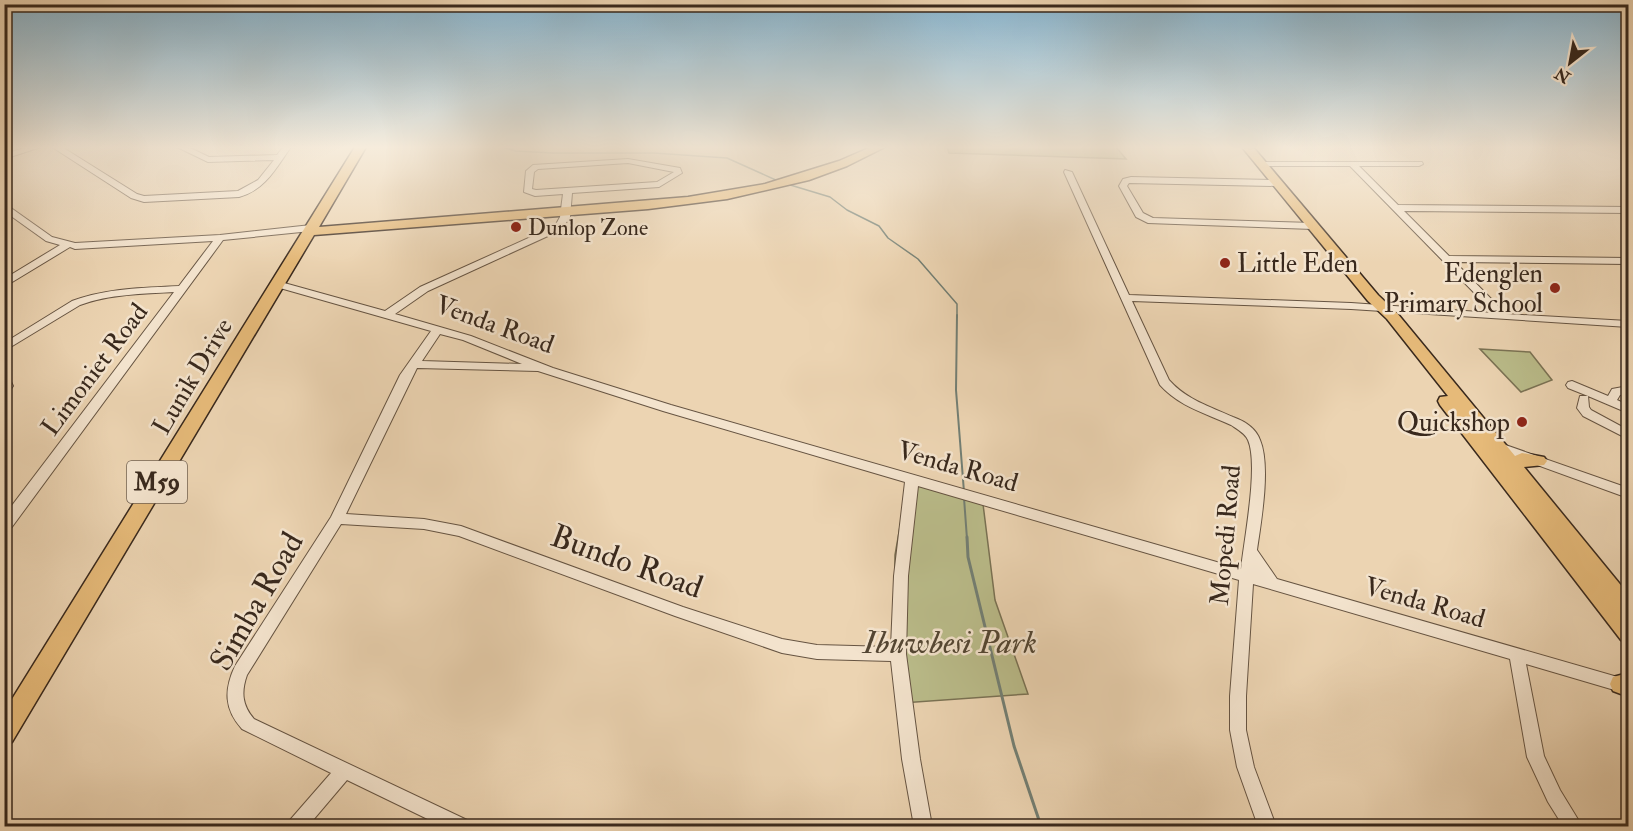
<svg xmlns="http://www.w3.org/2000/svg" width="1633" height="831" viewBox="0 0 1633 831" font-family="'IM FELL Double Pica',serif">
	<rect width="100%" height="100%" fill="#ecd4b2"/>
	<filter id="stains"><feTurbulence type="fractalNoise" baseFrequency=".00333" numOctaves="4"/><feColorMatrix values="0 0 0 0 .2 0 0 0 0 .09 0 0 0 0 .02 0 0 0 .5 -.17"/></filter>
	<radialGradient id="worn" r=".72"><stop offset=".6" stop-color="#630" stop-opacity="0"/><stop offset="1" stop-color="#630" stop-opacity=".3"/></radialGradient>
	<g fill="#babc8a" stroke="#7a7254" stroke-width="1.5">
		<path d="M947 147H1116L1126 159 949 153Z"/>
		<path d="M1480 349 1530 352 1552 380 1521 392Z"/>
		<path d="M909 475 982 496 995 600 1028 694 902 703 894 653 895 555Z"/>
	</g>
	<g fill="none" stroke-linecap="round" stroke-linejoin="round">
		<g stroke="#737f74" stroke-width="1.5">
			<path d="M502 147 516 151 553 153H654L727 158 778 181"/>
			<path d="M380 148 385 147"/>
			<path d="M787 184 830 197 847 210 879 226 888 238 918 259 957 304V317"/>
		</g>
		<g stroke="#737f74" stroke-width="2">
			<path d="M957 315 956 390 964 492"/>
			<path d="M964 498 967 539"/>
		</g>
		<path stroke="#737f74" stroke-width="3" d="M967 537 968 557 1014 746 1041 826"/>
		<defs>
			<g id="minor">
				<path d="M28 147H41L4 159V154Z"/>
				<path d="M52 147H62L137 194 144 196 238 191 258 180 274 160 208 162 177 147H188L209 157 277 155 283 147H291C276 168 265 190 239 197L144 202 131 198Z"/>
				<path d="M628 159 680 168 682 173 659 187 572 193 570 217 561 230 428 291 395 314 471 336 553 368 671 405 1241 569C1244 540 1259 465 1248 440 1245 433 1237 429 1231 425 1205 413 1180 407 1160 385L1064 172 1065 170 1072 172 1129 295 1351 303 1494 313 1350 166H1258L1257 164 1261 162H1422L1423 164 1419 166H1359L1398 205 1628 207V213L1404 211 1449 256 1628 258V264L1455 262 1506 314 1628 321V327L1351 309 1132 301 1169 380C1187 400 1209 406 1233 417 1244 421 1256 428 1260 440 1271 466 1261 522 1257 550L1277 579 1628 680V694L1526 664 1544 756 1560 790 1582 826H1563L1548 802 1527 757 1510 659 1253 584 1246 696V730L1254 767 1276 826H1258L1237 767 1230 730V696L1239 580 918 486 908 576 906 654 920 759 932 826H914L902 759 891 661 817 659 782 653 675 616 459 536 424 529 341 524 247 675C241 692 242 705 254 719L467 820 470 826H442L347 780 308 826H287L290 820 331 773 242 729C224 709 224 690 235 666L331 517 400 375 431 331 273 286 272 284 277 281 385 311 420 287 555 226 560 217 563 194 535 196 524 192 526 171 533 165ZM628 163 674 172 657 182 536 190 532 189 534 172 538 169ZM440 334 463 340 522 364 422 361ZM417 368 538 371 663 411 905 482 894 576 891 647 817 645 782 639 683 607 461 526 424 519 346 514Z"/>
				<path d="M1131 177 1277 180 1281 183 1277 186 1129 183 1127 186 1143 213 1153 218 1313 223 1318 226 1313 229 1148 223 1136 217 1119 186 1123 179Z"/>
				<path d="M4 203 52 237 75 243 220 235 311 225 316 228 311 231 223 240 9 531 4 532V516L174 292C142 294 110 294 80 305L4 351V343L72 301C107 288 142 288 179 286L213 241 75 249 70 247 4 287V279L60 245 46 241 4 211Z"/>
				<path d="M4 375 8 376 13 386 8 393 4 394Z"/>
				<path d="M1572 381 1608 396 1612 389 1628 386V394L1620 395 1617 400 1628 405V413L1588 396 1589 407 1591 410 1628 430V439L1583 416 1577 408 1580 396H1588L1568 388 1566 385 1568 382Z"/>
				<path d="M1497 442 1628 488V498L1493 449 1491 446Z"/>
			</g>
			<g id="major">
				<path d="M355 147H366L319 227 688 197 765 184 839 161 871 147H885L847 166 809 180 727 199 648 209 314 235 12 742 4 745V712Z"/>
				<path d="M1242 147H1253L1378 295 1397 313 1515 456 1522 453 1544 457 1547 461 1544 465 1524 467 1628 594V616H1626L1628 619V643L1621 640 1440 405 1438 401 1440 397 1448 396 1387 319 1368 301Z"/>
				<path d="M1628 673V693L1621 694 1613 691 1610 684 1613 677Z"/>
			</g>
		</defs>
		<use href="#minor" stroke="#665442" stroke-width="2"/>
		<use href="#major" stroke="#39291d" stroke-width="3"/>
		<use href="#minor" fill="#f3e3cd" fill-rule="evenodd"/>
		<use href="#major" fill="#e6ba79" fill-rule="evenodd"/>
	</g>
	<linearGradient id="sky" x2="0" y2="1"><stop stop-color="#88b6d1"/><stop offset="0.56" stop-color="#f6ecdc"/><stop offset="1" stop-color="#f6ecdc" stop-opacity="0"/></linearGradient>
	<rect width="1633" height="263" fill="url(#sky)"/>
	<g fill="#8f2418" stroke="#f3e3cd" stroke-width="2">
		<circle cx="516" cy="227" r="6"/>
		<circle cx="1225" cy="263" r="6"/>
		<circle cx="1555" cy="288" r="6"/>
		<circle cx="1522" cy="422" r="6"/>
	</g>
	<g text-anchor="middle" stroke-width="5" stroke-linejoin="round" paint-order="stroke">
		<g font-size="22" fill="#39291d" stroke="#f3e3cd" text-anchor="start">
			<text x="528" y="235">Dunlop Zone</text>
		</g>
		<rect fill="#f3e3cd" stroke="#716152" stroke-width="1.5" x="127" y="461" width="60" height="42" rx="4.5"/>
		<g font-size="24" font-weight="bold" fill="#39291d">
			<text x="157" y="490">M59</text>
		</g>
		<g font-size="26" fill="#39291d" stroke="#f3e3cd" text-anchor="end">
			<text x="1237" y="272" text-anchor="start">Little Eden</text>
			<text x="1543" y="282">Edenglen<tspan x="1543" dy="30">Primary School</tspan></text>
			<text x="1510" y="431">Quickshop</text>
		</g>
		<g font-size="26" fill="#39291d" stroke="#f3e3cd">
			<text transform="translate(495 324) rotate(20)" y="9">Venda Road</text>
			<text transform="translate(94 369) rotate(-53)" y="9">Limoniet Road</text>
			<text transform="translate(192 376) rotate(-59)" y="9">Lunik Drive</text>
			<text transform="translate(958 466) rotate(16)" y="9">Venda Road</text>
			<text transform="translate(1225 535) rotate(-85)" y="9">Mopedi Road</text>
			<text transform="translate(1425 602) rotate(16)" y="9">Venda Road</text>
		</g>
		<g font-size="32" fill="#39291d" stroke="#f3e3cd">
			<text transform="translate(627 561) rotate(20)" y="11">Bundo Road</text>
			<text transform="translate(256 601) rotate(-60)" y="11">Simba Road</text>
		</g>
		<g font-size="32" font-style="italic" fill="#534633" stroke="#f3e3cd">
			<text x="950" y="653">Ibuwbesi Park</text>
		</g>
	</g>
	<rect width="1633" height="831" fill="none" stroke="#ecd4b2" stroke-width="24"/>
	<rect x="6" y="6" width="1621" height="819" fill="none" stroke="#39291d" stroke-width="3"/>
	<rect x="12" y="12" width="1609" height="807" fill="none" stroke="#39291d" stroke-width="1.5"/>
	<g transform="translate(1570 63) rotate(211)" stroke="#f3e3cd" stroke-width="4.5" paint-order="stroke">
	<path d="M0-4.5L10 22L0 15L-10 22Z" fill="#39291d"/>
	<text y="-9" font-size="16" font-weight="bold" text-anchor="middle" fill="#39291d">N</text>
	</g>
	<rect width="100%" height="100%" filter="url(#stains)"/>
	<rect width="100%" height="100%" fill="url(#worn)"/>
</svg>
